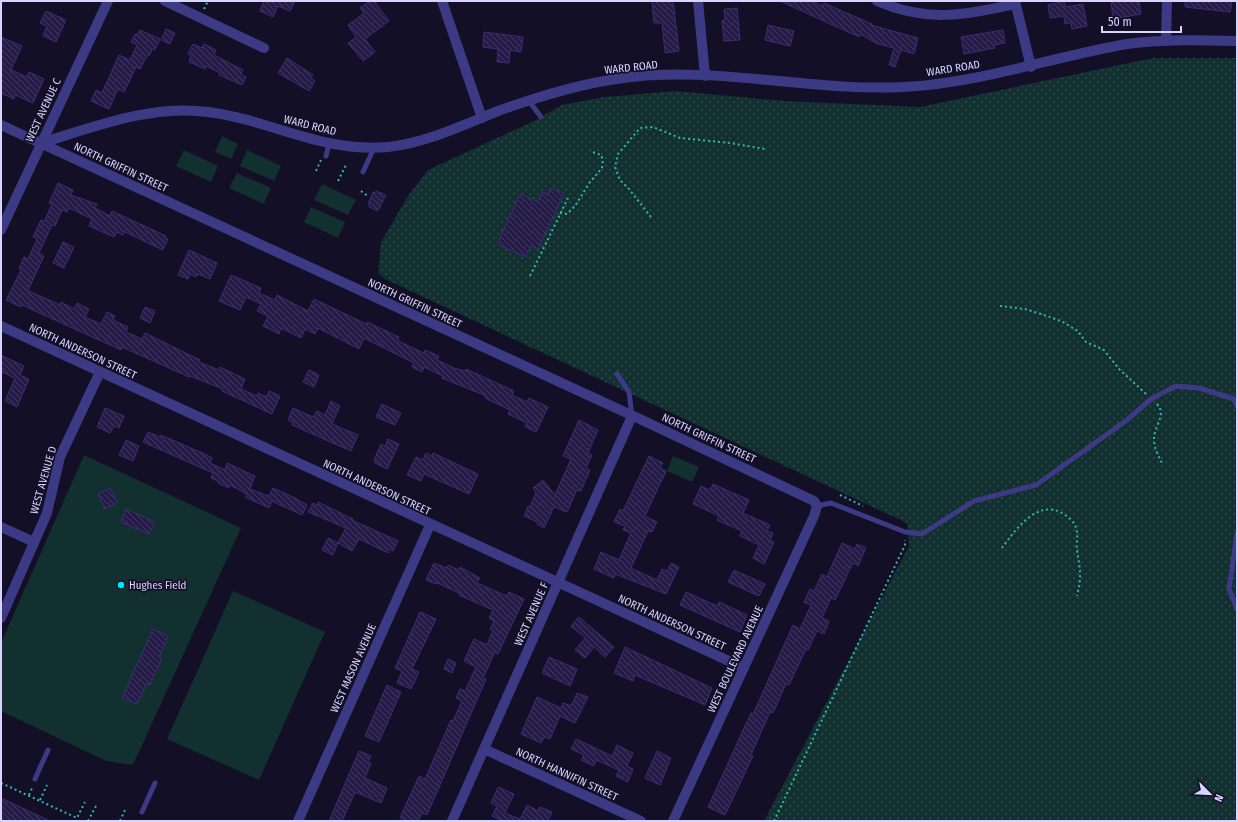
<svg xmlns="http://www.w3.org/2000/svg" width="1238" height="822" viewBox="0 0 1238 822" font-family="'Fira Sans Condensed',sans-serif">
	<defs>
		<pattern id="grass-dots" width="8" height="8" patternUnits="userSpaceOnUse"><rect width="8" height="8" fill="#12302f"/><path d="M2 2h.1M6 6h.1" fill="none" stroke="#344d4e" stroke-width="1.8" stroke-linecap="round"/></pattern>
		<pattern id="building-back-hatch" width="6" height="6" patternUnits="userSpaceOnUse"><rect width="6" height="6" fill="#241b47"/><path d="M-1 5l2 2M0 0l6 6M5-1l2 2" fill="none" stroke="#433b63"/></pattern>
	</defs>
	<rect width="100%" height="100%" fill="#130f26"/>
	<path fill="url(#grass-dots)" d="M1153 58H1237V821H764L909 546 907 523 385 279 378 273 381 242 408 196 428 170 534 121 562 105 605 97 676 91 784 101 920 107Z"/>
	<g fill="#12302f">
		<path d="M222 136 238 144 231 159 215 152Z"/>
		<path d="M184 150 218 166 211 182 176 166Z"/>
		<path d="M247 150 281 166 274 181 240 166Z"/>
		<path d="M237 173 271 188 264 204 229 188Z"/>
		<path d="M322 184 356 200 348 215 314 200Z"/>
		<path d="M311 207 345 222 338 238 304 222Z"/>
		<path d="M84 455 241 528 133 765 106 761 1 711V643Z"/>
		<path d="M673 456 699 467 692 482 667 471Z"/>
		<path d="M233 591 325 632 259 780 167 739Z"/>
	</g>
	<g fill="url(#building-back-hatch)" stroke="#3b2d73">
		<path d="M264 1H295L290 11 278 6 273 17 260 11Z"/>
		<path d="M370 1H374L389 21 365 39 375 52 363 61 348 43 356 37 348 25 364 13 360 8Z"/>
		<path d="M652 1H673L679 51 665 53 662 23H654Z"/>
		<path d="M780 1H812L823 6 824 3 872 24 871 25 918 38 914 54 901 50 895 67 889 65 894 48 878 44 860 34 859 37Z"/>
		<path d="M1064 1 1065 7 1083 4 1087 26 1072 29 1071 23 1065 24 1064 16 1050 18 1048 5Z"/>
		<path d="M1111 1H1139L1141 14 1113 19Z"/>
		<path d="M1185 1H1232L1230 12 1185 7Z"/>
		<path d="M737 8 740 40 724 41 722 21 725 19 724 9Z"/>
		<path d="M46 11 66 20 56 42 43 36 47 26 40 23Z"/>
		<path d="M768 25 794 31 790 46 765 40Z"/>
		<path d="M166 29 175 33 170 44 161 40Z"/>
		<path d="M140 30 160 39 155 50 152 49 150 55 147 56 140 69 136 67 124 92 118 89 109 109 91 101 96 90 102 93 119 55 130 60 137 45 131 42 135 34 137 35Z"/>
		<path d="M1003 30 1005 43 994 45 995 48 964 54 961 37Z"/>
		<path d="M484 32 523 37 521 52 510 50 509 63 497 62 498 49 483 47Z"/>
		<path d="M1 37 22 46 11 70 27 77 29 72 44 79 33 103 15 95 14 99 1 93Z"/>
		<path d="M193 44 202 48 204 44 216 50 214 55 243 70 241 74 246 77 242 85 219 75 220 73 206 66 205 69 189 62 191 56 188 54Z"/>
		<path d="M287 58 313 75 311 78 315 81 309 91 278 73Z"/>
		<path d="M58 183 73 190 71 195 97 204 95 208 110 216 112 211 166 236 165 238 168 239 163 250 125 232 123 235 117 232 114 237 89 226 92 219 69 208 67 212 62 210 55 226 52 225 39 253 44 256 28 290 29 291 60 305 61 302 74 309 77 303 89 309 85 317 101 324 107 312 115 316 113 320 128 327 126 332 142 339 145 333 200 360 199 362 219 370 220 367 245 379 241 389 257 396 258 393 267 397 269 391 280 396 272 414 222 391 223 389 190 376 189 377 122 347 121 350 22 305 21 307 6 300 21 270 19 269 24 257 28 259 37 239 33 237 41 220 44 222 52 204 49 203Z"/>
		<path d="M551 188 564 193 538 249 531 246 526 257 497 244 520 194 538 202 542 192 548 195Z"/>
		<path d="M376 191 386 195 378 211 369 207 370 205 368 204 373 192 375 193Z"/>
		<path d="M63 242 74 247 64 268 53 263Z"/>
		<path d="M189 250 217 263 210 279 198 274 196 277 190 274 188 279 178 275Z"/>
		<path d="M231 275 261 288 259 293 275 300 277 295 308 311 314 299 366 324 367 322 399 337 398 341 424 353 425 350 439 356 437 360 454 368 465 371 466 369 514 391 512 395 527 402 529 398 548 407 536 432 525 427 527 423 508 414 510 410 485 398 486 396 442 378 443 376 424 367 422 372 412 367 414 363 364 338 359 349 318 328 315 334 305 329 301 338 281 328 279 334 263 326 268 316 257 311 261 304 246 297 240 310 219 301Z"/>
		<path d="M145 307 155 311 150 323 140 318Z"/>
		<path d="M1 355 24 366 20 375 29 379 17 407 5 401 15 378 1 372Z"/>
		<path d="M309 370 319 375 314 387 303 382Z"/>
		<path d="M331 401 340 406 332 424 358 435 351 451 292 425 293 422 288 420 293 408 313 417 317 411 325 415Z"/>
		<path d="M382 404 401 413 395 425 376 417Z"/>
		<path d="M105 408 124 416 119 428 114 426 110 433 97 427Z"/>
		<path d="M579 420 598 430 588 453 592 455 586 468 590 470 581 491 577 490 567 512 554 507 544 528 537 524V522L524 516 528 506 530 507 536 493 533 488 543 480 555 495 571 459 563 456Z"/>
		<path d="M148 432 160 437 161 435 207 455 212 458 210 463 225 470 227 463 255 476 250 489 269 496 273 488 295 498 307 505 302 515 272 501 269 508 245 497 247 494 230 485 228 488 218 483V481L211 478 213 473 143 442Z"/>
		<path d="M388 439 399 444 387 469 375 463 374 460 381 444 385 446Z"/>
		<path d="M126 440 139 446 133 461 119 455Z"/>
		<path d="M426 453 432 456 433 453 478 474 469 494 424 474 421 481 407 475 416 457 423 460Z"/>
		<path d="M649 456 663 463 660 468 666 471 645 516 657 522 652 532 648 531 631 568 657 580 662 569 667 571 671 563 679 567 666 594 615 574 614 578 594 569 601 552 619 560 631 533 623 530 625 526 614 522 620 509 623 511Z"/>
		<path d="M713 484 749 500 743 513 770 525 767 531 773 533 770 540 774 542 764 564 753 558 759 545 740 536 742 531 717 520 719 516 693 504 701 486 710 490Z"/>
		<path d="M110 488 117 503 105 509 98 494Z"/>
		<path d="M318 502 353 519 352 520 398 541 393 551 389 549 388 553 359 539 352 551 338 543 333 555 322 550 328 538 338 543 346 528 308 512 313 503 317 505Z"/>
		<path d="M126 509 155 522 149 534 121 522Z"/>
		<path d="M842 543 855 549 857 544 866 548 858 566 853 563 835 600 831 598 822 618 829 621 824 634 817 631 808 650 806 649 789 685 786 684 773 713 770 712 751 755 753 756 725 815 708 807 751 713 753 714 793 625 800 629 811 605 804 602 810 589 814 591 822 574 827 577Z"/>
		<path d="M434 563 447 568 448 565 459 570 460 567 480 578 477 583 507 596 509 592 524 599 498 654 495 652 483 678 486 679 427 815 422 813 418 821H406L400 818 409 798 419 776 425 779 451 720 453 721 462 701 456 698 460 689 465 691 476 667 464 661 474 639 487 645 493 630 490 629 494 621 489 618 493 610 459 595V593L437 583 436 584 426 580Z"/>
		<path d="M734 570 765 584 759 596 728 582Z"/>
		<path d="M686 592 717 606 719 602 747 615 740 632 680 605Z"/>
		<path d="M420 612 436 619 412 669 419 672 411 689 397 683 402 671 395 668Z"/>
		<path d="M579 617 614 647 605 657 594 647 585 658 575 650 585 638 571 626Z"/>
		<path d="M153 629 168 636 159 657 162 658 150 685 147 683 137 704 122 698Z"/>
		<path d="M625 647 712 688 705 705 635 675 633 681 614 673Z"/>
		<path d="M549 657 577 669 570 686 542 673Z"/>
		<path d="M448 659 456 663 452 673 444 669Z"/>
		<path d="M387 685 401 692 379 742 365 736Z"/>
		<path d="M577 693 588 697 575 723 560 716 550 739 544 737 541 743 521 734 537 697 561 708 563 703 571 706Z"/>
		<path d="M576 739 612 756 617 745 633 753 627 766 633 769 628 782 616 776 619 770 596 760 594 766 581 760 584 755 571 749Z"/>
		<path d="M359 751 371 756 368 762 371 763 365 778 387 788 381 803 355 792 342 821H329Z"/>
		<path d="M657 751 671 758 660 785 645 778Z"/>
		<path d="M498 787 514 794 505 813 520 819 527 805 538 811 540 807 552 812 548 821H503L492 816 497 806 491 803Z"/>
		<path d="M1 798 50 821H1Z"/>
	</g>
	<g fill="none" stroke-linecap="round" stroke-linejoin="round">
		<g stroke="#2fb8b0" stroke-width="2" stroke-dasharray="2 3" stroke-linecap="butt">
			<path d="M204 9 208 1"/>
			<path d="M316 171 321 160"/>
			<path d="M338 181 346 165"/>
			<path d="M361 191 369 197"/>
			<path d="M560 213 567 214 575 206 590 182 602 168 603 160 601 155 590 151"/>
			<path d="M651 217 629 189 620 180 615 167 618 154 640 128 653 127 680 138 730 143 765 149"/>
			<path d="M530 276 568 198"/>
			<path d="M1000 306 1025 309 1041 314 1061 321 1078 331 1086 342 1104 350 1119 369 1146 394"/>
			<path d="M1157 404C1167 415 1154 426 1154 439 1154 449 1159 457 1163 465"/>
			<path d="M840 495 863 506"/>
			<path d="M1002 548C1015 530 1039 496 1065 515 1071 519 1076 524 1077 532 1078 538 1076 544 1077 550 1080 570 1082 576 1077 596"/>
			<path d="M1 783 77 818 85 802"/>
			<path d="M29 795 33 786"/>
			<path d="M40 800 47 785"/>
			<path d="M88 821 96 806"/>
			<path d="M120 821 125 810"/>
			<path d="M774 821 905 545V540"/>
		</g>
		<g stroke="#3d3a85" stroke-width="5">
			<path d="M529 101 541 117"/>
			<path d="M326 156 329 144"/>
			<path d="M363 172 374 148"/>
			<path d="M617 374 629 392 632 416"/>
			<path d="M817 506 831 503 905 532 922 534 974 501 1036 485 1127 420 1151 399 1176 386 1199 388 1234 399 1237 406"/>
			<path d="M1237 533 1229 589 1237 609"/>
			<path d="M35 779 48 750"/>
			<path d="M142 812 155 783"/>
		</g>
		<g stroke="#3d3a85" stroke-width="10">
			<path d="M165 1 264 48"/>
			<path d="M442 1 482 118"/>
			<path d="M698 1 705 76"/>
			<path d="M877 1C927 23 964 15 1015 4"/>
			<path d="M1015 1 1031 67"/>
			<path d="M1166 41 1167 1"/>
			<path d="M1 125 642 420 814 501 817 506 814 516 673 821"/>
			<path d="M41 143C94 127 152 104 208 112 271 120 321 153 388 147 426 143 463 125 498 111 537 97 575 85 616 79 712 64 808 92 904 87 980 83 1052 57 1127 44 1163 39 1201 40 1237 41"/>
			<path d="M1 230 108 1"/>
			<path d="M1 326 744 668"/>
			<path d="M1 527 34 542"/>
			<path d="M1 618 47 513 60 457 100 372"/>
			<path d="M484 749 641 821"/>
			<path d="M298 821 430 525"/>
			<path d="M452 821 632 416"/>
		</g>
	</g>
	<circle fill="#00e5ff" stroke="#130f26" stroke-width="1.5" cx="121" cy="585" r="4"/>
	<g text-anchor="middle" stroke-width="3.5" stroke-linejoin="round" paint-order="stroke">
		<g font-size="11" fill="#d9d4ff" stroke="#130f26">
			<text transform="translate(631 67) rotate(-6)" y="4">WARD ROAD</text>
			<text transform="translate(953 68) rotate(-9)" y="4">WARD ROAD</text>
			<text transform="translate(43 110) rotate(-65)" y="4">WEST AVENUE C</text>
			<text transform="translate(310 125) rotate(14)" y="4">WARD ROAD</text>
			<text transform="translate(121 167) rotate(25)" y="4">NORTH GRIFFIN STREET</text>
			<text transform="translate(415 303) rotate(25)" y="4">NORTH GRIFFIN STREET</text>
			<text transform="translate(83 351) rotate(25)" y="4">NORTH ANDERSON STREET</text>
			<text transform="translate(709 438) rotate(25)" y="4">NORTH GRIFFIN STREET</text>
			<text transform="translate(43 480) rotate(-74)" y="4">WEST AVENUE D</text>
			<text transform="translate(377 487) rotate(25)" y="4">NORTH ANDERSON STREET</text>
			<text transform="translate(531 614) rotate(-66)" y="4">WEST AVENUE F</text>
			<text transform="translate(672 622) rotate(25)" y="4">NORTH ANDERSON STREET</text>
			<text transform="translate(735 659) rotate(-65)" y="4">WEST BOULEVARD AVENUE</text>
			<text transform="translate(353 668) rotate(-66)" y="4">WEST MASON AVENUE</text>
			<text transform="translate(567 774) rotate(25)" y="4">NORTH HANNIFIN STREET</text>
		</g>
		<g font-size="11" fill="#d9d4ff" stroke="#130f26" text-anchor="start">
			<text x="129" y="589">Hughes Field</text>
		</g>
	</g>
	<rect width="1238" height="822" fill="none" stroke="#d9d4ff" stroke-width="4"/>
	<g transform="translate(1210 794) rotate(114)" stroke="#130f26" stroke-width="3" paint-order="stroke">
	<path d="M0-3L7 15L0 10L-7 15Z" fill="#d9d4ff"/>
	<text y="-6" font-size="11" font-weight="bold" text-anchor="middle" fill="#d9d4ff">N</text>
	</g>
	<path d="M1102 26v6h79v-6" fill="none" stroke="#d9d4ff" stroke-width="2"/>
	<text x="1108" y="26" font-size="12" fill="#d9d4ff" stroke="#130f26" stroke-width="3" paint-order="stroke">50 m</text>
</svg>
